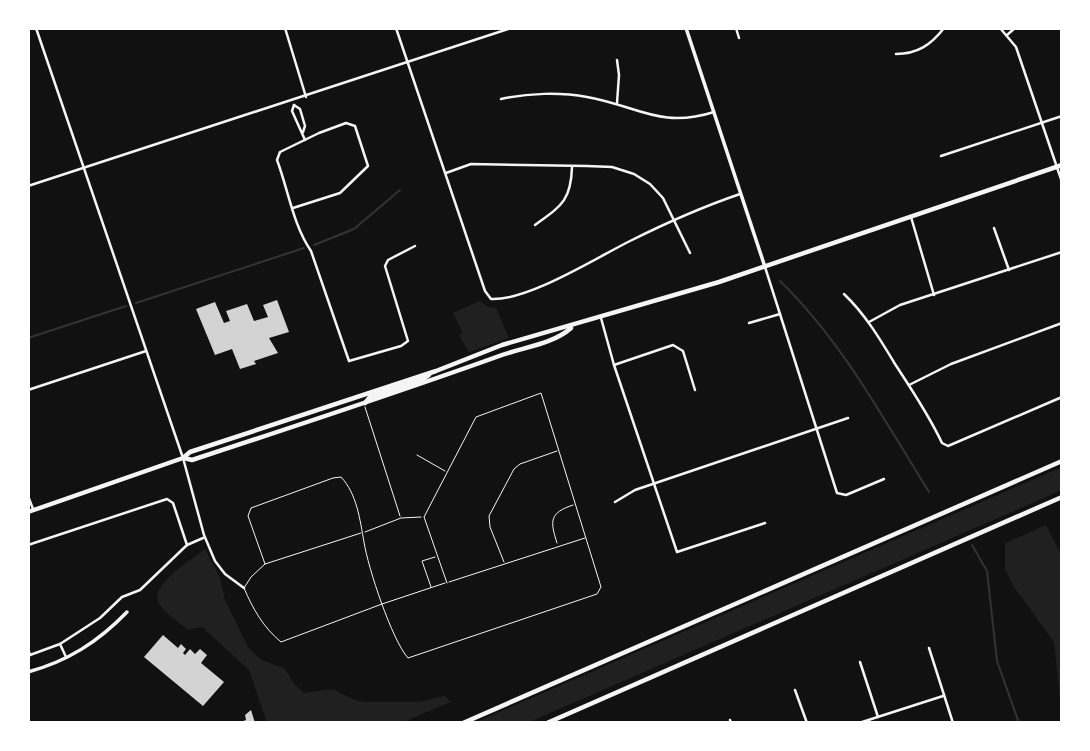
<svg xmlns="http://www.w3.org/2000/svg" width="1090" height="751" viewBox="0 0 1090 751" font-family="Poppins,sans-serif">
	<rect width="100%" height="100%" fill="#111"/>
	<g fill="#202020">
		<path d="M480 301 488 307 496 308 509 338 469 352 459 335 463 333 453 313Z"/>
		<path d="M1062 467V490L527 723H474Z"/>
		<path d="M1046 525 1062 556V719L1054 642 1014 587 1005 569V543Z"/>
		<path d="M205 549 220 578 225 600 248 647 260 659 285 669 294 684 304 693 332 689 357 701 370 702H419L445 696 451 702 401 723H267L249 670 202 627 188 630C179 622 166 614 159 604 148 586 192 559 205 549Z"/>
	</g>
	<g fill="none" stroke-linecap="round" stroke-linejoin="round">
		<g stroke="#333" stroke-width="2">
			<path d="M314 245 354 229 400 190"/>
			<path d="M780 281C842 341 884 420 929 492"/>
			<path d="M136 303 304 248"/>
			<path d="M28 338 126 306"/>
			<path d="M972 545 987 571 997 661 1019 723"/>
		</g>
	</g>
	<g fill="#d3d3d3">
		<path d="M277 300 289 332 269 338 278 353 254 361 256 364 240 369 232 349 215 355 196 309 215 302 224 323 230 321 226 311 247 304 254 321 268 317 263 305Z"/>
		<path d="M163 635 178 648 181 644 186 649 183 653 185 655 190 649 195 654 200 649 207 655 201 663 224 682 203 706 144 657Z"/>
		<path d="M251 710 255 723H238L246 720 245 715Z"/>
	</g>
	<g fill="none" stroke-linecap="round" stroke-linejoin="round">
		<g stroke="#f5f5f5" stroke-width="1">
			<path d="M365 407 400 516"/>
			<path d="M417 455 445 471"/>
			<path d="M365 532 401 518 421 517"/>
			<path d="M361 533 265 564 251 577 244 588C253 609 263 627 281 642L382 604 445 583"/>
			<path d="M557 543C550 521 549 513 573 505"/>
			<path d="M504 562 490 527 489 516 514 469 520 464 557 451"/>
			<path d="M265 564 248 516 251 508 333 478 341 477C357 494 360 520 364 542 368 568 392 640 408 658L597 594 601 587 541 393 476 417 424 517 447 583"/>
			<path d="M449 582 585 538"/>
			<path d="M431 587 422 561 435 557"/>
		</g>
		<g stroke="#f5f5f5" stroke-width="2.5">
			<path d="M36 28 183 458 204 535 215 561 225 574 244 588"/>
			<path d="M285 28 306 97"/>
			<path d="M396 28 485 291 491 299C528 301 596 258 630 241 666 223 702 207 740 194"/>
			<path d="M736 28 739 38"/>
			<path d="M1000 28 1016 47 1062 182"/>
			<path d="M1007 35 1015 28"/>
			<path d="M896 54C917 54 931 45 944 28"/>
			<path d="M501 99C528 93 560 92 587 97 638 106 660 129 714 112"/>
			<path d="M617 103 619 75 617 60"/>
			<path d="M294 105 292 111 305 140"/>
			<path d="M294 105 300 109 305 126 303 132"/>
			<path d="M941 156 1062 116"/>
			<path d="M446 173 471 164 587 166 612 167 634 174 650 184 663 198 690 253"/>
			<path d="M28 186 511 28"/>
			<path d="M293 208 340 193 368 166 355 126 346 123 319 133 280 152 277 160C288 189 293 225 311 251L349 361 401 346 408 341 385 266 388 260 415 246"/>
			<path d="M911 217 934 295"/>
			<path d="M535 225C561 206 571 201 572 167"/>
			<path d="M994 228 1009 270"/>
			<path d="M765 267 837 493 846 495 884 479"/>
			<path d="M844 294C865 314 880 339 895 364 912 390 929 415 942 443L948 446 1062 397"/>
			<path d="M601 318 614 365 677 552 765 523"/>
			<path d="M869 322 900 305 1062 252"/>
			<path d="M749 323 780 314"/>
			<path d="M614 365 673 345 683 351 695 390"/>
			<path d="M909 385 951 364 1062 323"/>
			<path d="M28 390 146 351"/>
			<path d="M28 496 33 509"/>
			<path d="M615 502 635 490 848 418"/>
			<path d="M28 545 167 499 173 503 187 545 140 590 122 597 100 618 60 644 30 655"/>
			<path d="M187 545 203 538"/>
			<path d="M60 644 66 657"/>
			<path d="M929 648 953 723"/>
			<path d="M28 649 30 655H28"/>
			<path d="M860 662 878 717"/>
			<path d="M795 690 807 723"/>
			<path d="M730 720 731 723"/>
			<path d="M859 723 943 696"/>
		</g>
		<g stroke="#f5f5f5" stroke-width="3.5">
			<path d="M686 28 765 267"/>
			<path d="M28 672C68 661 98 642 127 612"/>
		</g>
		<g stroke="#f5f5f5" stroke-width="4.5">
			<path d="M365 403 370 397 422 380 429 375"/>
			<path d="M184 458 192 460C296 426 399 392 502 355 525 347 553 344 571 328"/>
			<path d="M28 512 183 458 190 452 436 371 502 345 719 282 1062 165"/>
		</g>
		<g stroke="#f5f5f5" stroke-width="4.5">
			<path d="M463 723 1062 461"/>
			<path d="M547 723 1062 497"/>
		</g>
	</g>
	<rect width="1090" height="751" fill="none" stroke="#ffffff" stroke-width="60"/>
</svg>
